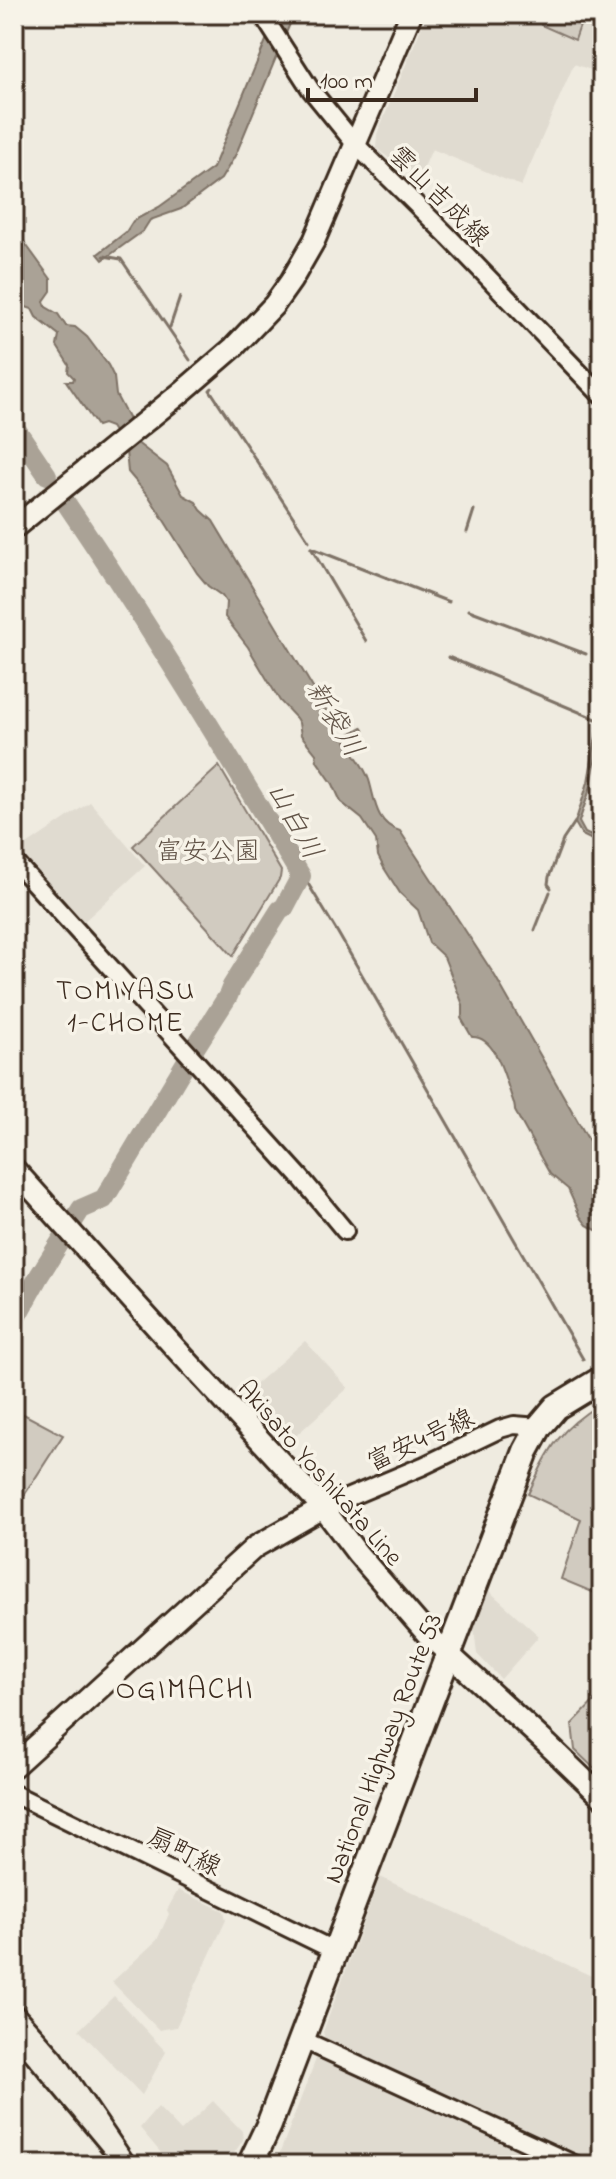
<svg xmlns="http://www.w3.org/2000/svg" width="616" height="2179" viewBox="0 0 616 2179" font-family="'Indie Flower','Klee One',sans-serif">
	<rect width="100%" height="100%" fill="#efebe0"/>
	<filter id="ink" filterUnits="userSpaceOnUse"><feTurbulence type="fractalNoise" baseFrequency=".0125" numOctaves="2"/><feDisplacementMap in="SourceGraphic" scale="16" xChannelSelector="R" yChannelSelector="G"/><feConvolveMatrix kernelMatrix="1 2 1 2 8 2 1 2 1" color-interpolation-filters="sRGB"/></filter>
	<g filter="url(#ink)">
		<g fill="#e0dbd0">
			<path d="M427 14H602V74L574 64 521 186 432 149 418 181 376 148 377 134Z"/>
			<path d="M90 802 145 866 81 924 20 857 21 849Z"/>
			<path d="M305 1341 348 1388 289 1442 244 1394Z"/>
			<path d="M488 1590 539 1636 501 1679 477 1654 474 1628Z"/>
			<path d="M380 1877 602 1981V2146L593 2165 325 2039 323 2032Z"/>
			<path d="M178 1890 224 1911 226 1920 176 2027 159 2030 112 1982 157 1940 169 1914 167 1910Z"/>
			<path d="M114 1996 166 2052 142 2095 79 2030Z"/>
			<path d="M322 2058 353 2068 561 2165H300L279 2155 316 2059Z"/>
			<path d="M213 2101 242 2131 243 2140 226 2165H171L140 2128 158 2107 181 2131Z"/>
		</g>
		<g fill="#d1cbc0" stroke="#867a6f" stroke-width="2">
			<path d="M545 14H584L575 40 541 25Z"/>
			<path d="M219 766 281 871 280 878 233 956 133 846Z"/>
			<path d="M600 1404 602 1407V1596L561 1579 581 1519 528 1494C549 1450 557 1430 600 1404Z"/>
			<path d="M14 1409 63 1435 14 1511Z"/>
			<path d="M602 1693V1776L575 1750 572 1724Z"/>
		</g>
		<g fill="#aaa296" stroke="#7e7266" stroke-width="2">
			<path d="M277 14H294L236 154 221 179 181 209 150 220 143 231 103 260 98 254 126 232 133 221 159 207 213 168Z"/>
			<path d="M14 228 51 279V291L44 301 46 307 58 314 66 326 75 327 87 337 108 365 114 377 116 395 128 418 136 442 167 466 183 495 196 502 201 510 213 521 343 738 362 727 364 730 346 741C353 753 365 767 369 780 375 799 375 824 400 831L495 976 596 1153 602 1165V1238L598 1231 587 1225 580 1216 568 1189 550 1174 515 1111C515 1103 512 1099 510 1092 504 1075 495 1036 472 1037L461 1018 463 1015V1005L444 957 429 943 418 910 400 893 384 868 378 856 376 840 362 819 341 802 333 784 317 761 316 754 301 735 299 723 296 718 280 701 248 647 225 617 226 602 222 596 208 586 197 573 150 498 128 472 126 451 111 427 103 424 97 426 66 381H73L74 378 68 372 69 365 57 346 59 335 36 317 32 309 14 303Z"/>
			<path d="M602 703V723L591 786 579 822 585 833 602 841V845L582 835 575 823 588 782Z"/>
		</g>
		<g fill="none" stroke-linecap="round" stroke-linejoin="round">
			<g stroke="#7e7266" stroke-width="3">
				<path d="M104 256 121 259 190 360"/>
				<path d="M170 327 180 297"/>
				<path d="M212 388 210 390 309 541"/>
				<path d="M467 532 474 510"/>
				<path d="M311 548 449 602"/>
				<path d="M311 548 366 641"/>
				<path d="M469 610 586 654"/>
				<path d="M448 657 596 719"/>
				<path d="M301 876 307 882 338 933 583 1359"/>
				<path d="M551 888 548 884 549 877 563 840 575 822"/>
				<path d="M535 930 550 892"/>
			</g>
			<g stroke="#aaa296" stroke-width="20">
				<path d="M14 426 47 475"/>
				<path d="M14 1321 39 1276 81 1209 104 1199 191 1054 228 996 232 986 280 910 284 908 301 876C225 750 149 625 66 503"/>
			</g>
			<defs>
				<g id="minor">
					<path d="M262 14 311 90 355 144 449 237 602 396"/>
					<path d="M14 861 301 1178 345 1231"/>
					<path d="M323 1508 423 1466 500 1429 514 1425 539 1427"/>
					<path d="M14 1794 335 1951"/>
					<path d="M301 2039 576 2165"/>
				</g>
				<g id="major">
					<path d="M14 528 183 391 234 347 274 305 291 281 314 241 411 14"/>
					<path d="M14 1169 178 1351 323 1508 357 1553 427 1634 547 1744 602 1797"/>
					<path d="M14 1766 244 1557 255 1547 323 1508"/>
				</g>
				<path id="highway" d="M250 2165 269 2125 291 2067 526 1451 539 1427 556 1407 602 1379"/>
			</defs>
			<use href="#minor" stroke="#3b2a1e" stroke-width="22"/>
			<use href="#major" stroke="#3b2a1e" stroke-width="26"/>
			<use href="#highway" stroke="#3b2a1e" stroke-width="30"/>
			<use href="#minor" stroke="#f7f3e8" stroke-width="16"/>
			<use href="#major" stroke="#f7f3e8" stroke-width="20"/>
			<use href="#highway" stroke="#f7f3e8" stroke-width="24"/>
			<g stroke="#3b2a1e" stroke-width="3">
				<path d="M14 1998 62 2052 139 2165"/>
				<path d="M14 2046 113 2165"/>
			</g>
		</g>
	</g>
	<g text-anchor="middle" stroke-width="7" stroke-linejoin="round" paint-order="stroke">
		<g font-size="26" fill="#3b2a1e" stroke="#f7f3e8">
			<text transform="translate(440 195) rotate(45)" y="9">雲山吉成線</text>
			<text transform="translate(420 1439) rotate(-25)" y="9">富安4号線</text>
			<text transform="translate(321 1472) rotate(49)" y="9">Akisato Yoshikata Line</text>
			<text transform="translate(382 1748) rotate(-69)" y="9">National Highway Route 53</text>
			<text transform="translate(185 1851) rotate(26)" y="9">扇町線</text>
		</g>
		<g font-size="26" fill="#605246" stroke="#f7f3e8">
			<text x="208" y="859">富安公園</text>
		</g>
		<g font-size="28" font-style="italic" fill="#625448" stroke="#f7f3e8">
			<text transform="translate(336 718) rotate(59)" y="10">新袋川</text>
			<text transform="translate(296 820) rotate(61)" y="10">山白川</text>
		</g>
		<g font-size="28" letter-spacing="2" fill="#3b2a1e" stroke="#f7f3e8">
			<text x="126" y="999">TOMIYASU<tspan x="126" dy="32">1-CHOME</tspan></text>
		</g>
		<g font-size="30" letter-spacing="2" fill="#3b2a1e" stroke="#f7f3e8">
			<text x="185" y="1698">OGIMACHI</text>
		</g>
	</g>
	<rect width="616" height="2179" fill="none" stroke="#f7f3e8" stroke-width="48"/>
	<rect x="24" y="24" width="568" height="2131" fill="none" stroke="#3b2a1e" stroke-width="3" filter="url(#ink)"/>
	<path d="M308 88v12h168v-12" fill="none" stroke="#3b2a1e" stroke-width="4"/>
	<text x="320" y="88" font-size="24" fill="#3b2a1e" stroke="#f7f3e8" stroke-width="6" paint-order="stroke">100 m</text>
</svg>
